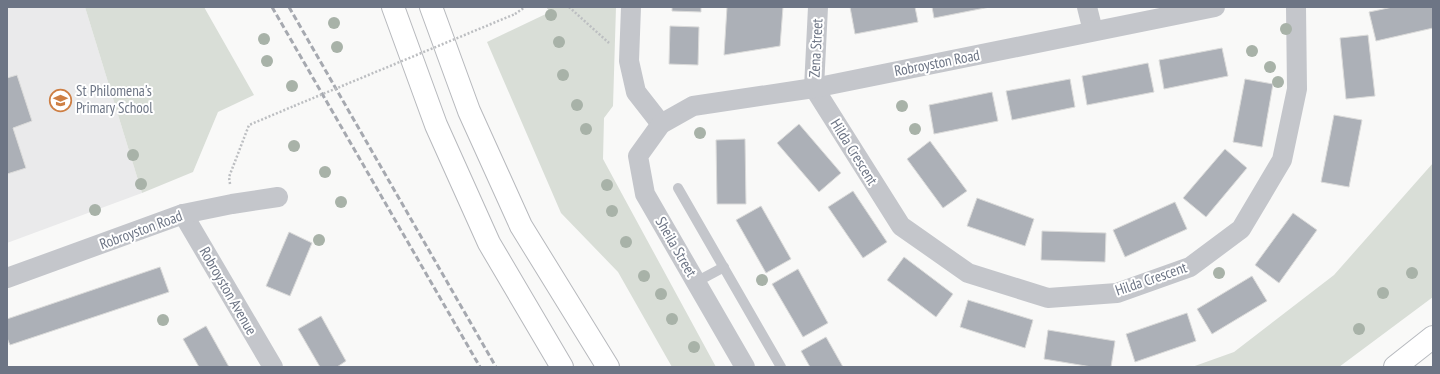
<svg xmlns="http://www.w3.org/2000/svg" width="1440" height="374" viewBox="0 0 1440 374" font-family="'PT Sans Narrow',sans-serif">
	<rect width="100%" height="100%" fill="#f9f9f8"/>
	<path fill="#eaeaeb" d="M7 7H85L142 193 7 243Z"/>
	<g fill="#d9ded7">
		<path d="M85 7H204L254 95 218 112 193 172 142 193Z"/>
		<path d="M546 7H616L613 106 604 118 603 159 716 367H672L618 272 561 213 487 42 550 12Z"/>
		<path d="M1433 163V297L1339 367H1192L1234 352 1334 275Z"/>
	</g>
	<g fill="#acb0b7" stroke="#dbdbda">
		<path d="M672 7H701V12L672 11Z"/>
		<path d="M727 7H783L780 46 724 55Z"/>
		<path d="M850 7H915L918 22 855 34Z"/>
		<path d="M932 7H990L934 18Z"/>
		<path d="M1393 7H1433V28L1376 41 1369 12Z"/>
		<path d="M670 26 699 27 698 65 669 64Z"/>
		<path d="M1368 35 1375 96 1346 99 1340 38Z"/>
		<path d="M1222 48 1228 76 1164 89 1159 60Z"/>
		<path d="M1148 63 1154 92 1087 105 1082 76Z"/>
		<path d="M17 75 32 121 13 128 26 168 7 174V78Z"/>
		<path d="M1070 79 1075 107 1012 120 1006 91Z"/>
		<path d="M1245 79 1273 84 1262 147 1233 142Z"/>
		<path d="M992 92 998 121 934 134 929 105Z"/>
		<path d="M1334 115 1362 120 1349 187 1321 182Z"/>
		<path d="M799 124 841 173 819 192 777 143Z"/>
		<path d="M745 139 746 204H717L716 140Z"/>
		<path d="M930 141 967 191 943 208 907 159Z"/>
		<path d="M1225 149 1247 168 1206 217 1183 198Z"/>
		<path d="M853 191 887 242 863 258 828 207Z"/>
		<path d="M977 198 1034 219 1025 246 967 226Z"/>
		<path d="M1175 202 1187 229 1125 257 1113 230Z"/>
		<path d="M761 206 791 259 766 273 736 220Z"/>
		<path d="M1293 213 1317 230 1279 283 1255 265Z"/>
		<path d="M1042 231 1106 233 1105 262 1041 260Z"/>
		<path d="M289 232 312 243 290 296 266 286Z"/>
		<path d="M904 257 953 294 936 317 887 280Z"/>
		<path d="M160 267 169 292 10 345 7 338V319Z"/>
		<path d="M798 269 828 323 803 337 772 284Z"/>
		<path d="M1252 276 1267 301 1212 334 1197 309Z"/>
		<path d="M968 300 1033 320 1025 348 960 327Z"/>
		<path d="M1187 313 1196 341 1135 362 1126 334Z"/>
		<path d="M321 316 346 361 337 367H320L298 329Z"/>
		<path d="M206 326 229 367H199L183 339Z"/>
		<path d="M1048 330 1115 341 1111 367H1092L1044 359Z"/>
		<path d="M826 337 843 367H810L801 351Z"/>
	</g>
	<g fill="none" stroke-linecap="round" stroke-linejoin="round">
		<defs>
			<path id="secondary" d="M1395 367 1433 337"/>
			<g id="highway">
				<path d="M393 7 436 125 489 243 562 367"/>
				<path d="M431 7 469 111 521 226 608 367"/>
			</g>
		</defs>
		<use href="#secondary" stroke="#b7babf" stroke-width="24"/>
		<use href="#highway" stroke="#b7b9bd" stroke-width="24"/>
		<g stroke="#bcbec1" stroke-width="2.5" stroke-dasharray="2 2" stroke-linecap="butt">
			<path d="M569 7 609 43"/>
			<path d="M515 14 525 7"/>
			<path d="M230 184 229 177 249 125 294 106"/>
		</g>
		<g stroke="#c4c6cb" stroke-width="10">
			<path d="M678 188 781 367"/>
			<path d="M696 282 724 267"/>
		</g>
		<g stroke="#c4c6cb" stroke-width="20">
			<path d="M631 7 629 61 636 92 661 124"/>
			<path d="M818 7 814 88 901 226 968 273 1048 298 1117 293 1190 267 1241 229 1282 160 1297 89 1296 7"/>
			<path d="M1087 7 1093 31"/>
			<path d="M183 214 273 367"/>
			<path d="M7 278 183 214 232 204 278 197"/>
			<path d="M745 367 645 194 638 156 661 124 693 106 814 88 1215 7"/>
		</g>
		<use href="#secondary" stroke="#fff" stroke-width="22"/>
		<use href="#highway" stroke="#fff" stroke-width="22"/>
		<g stroke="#a6a9b0" stroke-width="3" stroke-dasharray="6 3" stroke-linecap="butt">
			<path d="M272 7 480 367"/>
			<path d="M289 7 496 367"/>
		</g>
		<path stroke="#bcbec1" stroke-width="2.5" stroke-dasharray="2 2" stroke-linecap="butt" d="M294 106 515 14"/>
	</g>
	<g fill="#a8b2a8">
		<circle cx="551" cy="15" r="6"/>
		<circle cx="334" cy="23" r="6"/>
		<circle cx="1286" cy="29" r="6"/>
		<circle cx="264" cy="39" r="6"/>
		<circle cx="559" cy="42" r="6"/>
		<circle cx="337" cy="47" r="6"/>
		<circle cx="1252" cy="51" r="6"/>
		<circle cx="267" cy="61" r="6"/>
		<circle cx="1270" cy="67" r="6"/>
		<circle cx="563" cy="75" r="6"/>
		<circle cx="1278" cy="82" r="6"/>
		<circle cx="292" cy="86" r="6"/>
		<circle cx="577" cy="105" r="6"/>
		<circle cx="902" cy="106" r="6"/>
		<circle cx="586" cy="129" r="6"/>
		<circle cx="915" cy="129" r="6"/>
		<circle cx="700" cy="133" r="6"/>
		<circle cx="294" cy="146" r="6"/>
		<circle cx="133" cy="155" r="6"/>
		<circle cx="325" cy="172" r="6"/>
		<circle cx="141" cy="184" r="6"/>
		<circle cx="607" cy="185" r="6"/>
		<circle cx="341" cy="202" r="6"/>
		<circle cx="95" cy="210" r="6"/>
		<circle cx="612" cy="211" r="6"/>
		<circle cx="319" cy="240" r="6"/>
		<circle cx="626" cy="242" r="6"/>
		<circle cx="1219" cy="273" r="6"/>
		<circle cx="1412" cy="273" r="6"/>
		<circle cx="644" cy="276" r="6"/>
		<circle cx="762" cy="280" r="6"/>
		<circle cx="1383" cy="293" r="6"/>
		<circle cx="661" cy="294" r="6"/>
		<circle cx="672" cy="319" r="6"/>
		<circle cx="163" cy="320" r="6"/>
		<circle cx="1359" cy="329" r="6"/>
		<circle cx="694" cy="347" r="6"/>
	</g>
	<defs>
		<symbol id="school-ring" viewBox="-11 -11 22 22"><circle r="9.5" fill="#fff" stroke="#ce7f44" stroke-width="1.5"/><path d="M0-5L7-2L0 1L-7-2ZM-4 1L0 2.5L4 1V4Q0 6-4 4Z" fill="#ce7f44"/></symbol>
	</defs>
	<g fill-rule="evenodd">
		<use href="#school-ring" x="48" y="88" width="25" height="25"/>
	</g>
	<g text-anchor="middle" stroke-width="4" stroke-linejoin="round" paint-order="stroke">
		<g font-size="15" fill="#6d7585" stroke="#fff">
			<text transform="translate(816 48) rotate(-87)" y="5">Zena Street</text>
			<text transform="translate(937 63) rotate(-11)" y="5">Robroyston Road</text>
			<text transform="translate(854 152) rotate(58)" y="5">Hilda Crescent</text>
			<text transform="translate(141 230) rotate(-20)" y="5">Robroyston Road</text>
			<text transform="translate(676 247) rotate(60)" y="5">Sheila Street</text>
			<text transform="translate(1151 279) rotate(-19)" y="5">Hilda Crescent</text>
			<text transform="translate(228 291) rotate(60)" y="5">Robroyston Avenue</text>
		</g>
		<g font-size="15" fill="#6d7585" stroke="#fff" text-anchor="start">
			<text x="76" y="96">St Philomena's<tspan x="76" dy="17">Primary School</tspan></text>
		</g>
	</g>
	<rect width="1440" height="374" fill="none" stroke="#6d7585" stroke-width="16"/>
</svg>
